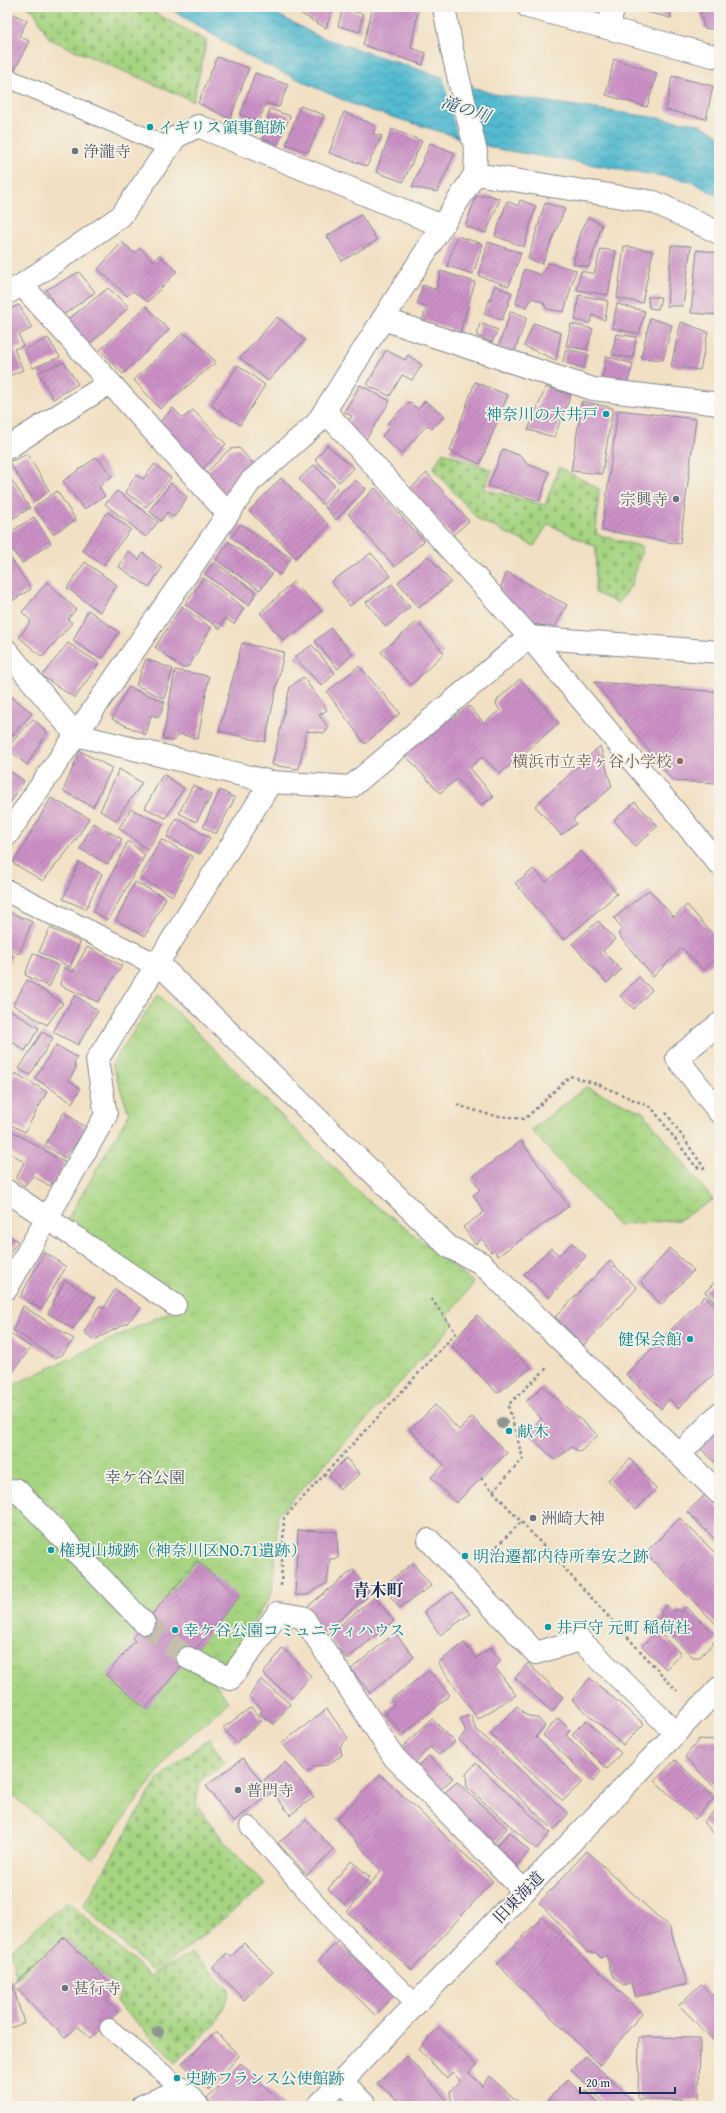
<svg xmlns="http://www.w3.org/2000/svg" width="726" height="2113" viewBox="0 0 726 2113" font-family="'Gentium Book Plus','Noto Serif JP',serif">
	<defs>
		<pattern id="cemetery-stones" width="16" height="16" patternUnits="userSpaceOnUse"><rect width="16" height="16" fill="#a6d481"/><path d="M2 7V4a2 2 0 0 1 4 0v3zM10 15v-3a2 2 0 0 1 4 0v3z" fill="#8eb672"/></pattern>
		<pattern id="park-crowns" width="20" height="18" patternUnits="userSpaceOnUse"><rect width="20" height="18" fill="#a6d481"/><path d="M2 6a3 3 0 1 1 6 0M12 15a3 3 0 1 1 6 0" fill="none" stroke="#8eb672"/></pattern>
		<pattern id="water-waves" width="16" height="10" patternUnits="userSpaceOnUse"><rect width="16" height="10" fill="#52bacf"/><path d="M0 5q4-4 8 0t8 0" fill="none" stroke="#4398ab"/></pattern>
		<pattern id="building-hatch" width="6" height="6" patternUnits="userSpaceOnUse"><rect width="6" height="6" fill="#cc91c6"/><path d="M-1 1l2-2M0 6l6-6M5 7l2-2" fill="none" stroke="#a577a4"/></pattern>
	</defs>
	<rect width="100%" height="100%" fill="#f7f3e8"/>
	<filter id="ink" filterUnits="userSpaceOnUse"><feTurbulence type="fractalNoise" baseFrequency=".025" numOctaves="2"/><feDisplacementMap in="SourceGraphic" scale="8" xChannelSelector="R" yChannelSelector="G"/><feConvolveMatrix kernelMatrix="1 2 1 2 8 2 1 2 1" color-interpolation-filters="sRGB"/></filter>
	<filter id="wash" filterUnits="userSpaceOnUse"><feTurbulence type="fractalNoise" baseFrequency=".012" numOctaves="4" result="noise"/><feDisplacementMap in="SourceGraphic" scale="16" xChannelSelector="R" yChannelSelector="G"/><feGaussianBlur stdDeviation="0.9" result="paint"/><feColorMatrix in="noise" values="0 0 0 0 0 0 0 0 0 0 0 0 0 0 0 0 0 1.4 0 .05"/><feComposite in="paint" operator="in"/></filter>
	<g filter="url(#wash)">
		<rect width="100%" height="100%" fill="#f1e0c3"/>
		<g fill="url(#cemetery-stones)" stroke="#608270">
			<path d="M27 7H144L207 41 193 101 49 39 34 11Z"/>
			<path d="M443 452 492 470 484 489 545 505 559 467 599 489 596 534 643 547 632 584 618 603 595 593 596 547 548 524 534 546 479 520 433 469Z"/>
			<path d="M209 1738 225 1763 200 1781 196 1804 220 1836 265 1885 156 1973 192 1953 230 1991 217 2023 176 2062 116 2002 121 1992 64 1937 17 1979 10 1951 67 1901 150 1976 155 1974 83 1905 158 1779Z"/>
		</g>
		<g fill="url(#park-crowns)" stroke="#608270">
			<path d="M158 994 366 1199 396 1220 474 1283 448 1316 453 1325 278 1515 272 1593 215 1682 228 1702 174 1750 93 1860 7 1791V1388L184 1305 67 1220 129 1114 112 1064Z"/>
			<path d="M586 1087 643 1112 713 1200 679 1220 617 1225 531 1130Z"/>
		</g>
		<path fill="url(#water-waves)" stroke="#367496" d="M167 7H263L320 37 494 94 699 124 719 135V197L691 181 497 149 356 106 249 57Z"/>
		<path fill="#f1e0c3" d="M443 75 464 82 480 144 457 134Z"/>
		<g id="blocks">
			<g fill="url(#building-hatch)">
				<path d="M289 7H333L326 28Z"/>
				<path d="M373 7H419L411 48 426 53 423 65 363 45Z"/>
				<path d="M669 7 671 18 630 8V7Z"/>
				<path d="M699 7H719V30L704 28Z"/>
				<path d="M343 8 363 14 360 32 338 26Z"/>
				<path d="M7 11 27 21 19 36 29 41 10 79 7 77Z"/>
				<path d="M217 57 249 68 230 119 198 103Z"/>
				<path d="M614 59 657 73 647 107 606 95Z"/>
				<path d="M255 73 288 85 279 107 266 103 258 122 240 115Z"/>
				<path d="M672 76 713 86 706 119 666 110Z"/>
				<path d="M300 106 324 115 308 152 286 144Z"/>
				<path d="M270 109 290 116 278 144 262 138Z"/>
				<path d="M344 112 376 126 373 134 382 136 367 166 329 153Z"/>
				<path d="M392 129 422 141 403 182 376 172Z"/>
				<path d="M430 143 455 153 437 192 412 187Z"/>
				<path d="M489 195 500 199 486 233 465 226 476 197Z"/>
				<path d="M520 200 536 206 524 247 495 236 507 201 518 206Z"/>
				<path d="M545 203 565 209 542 264 528 259Z"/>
				<path d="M361 215 377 240 342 261 327 236Z"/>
				<path d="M588 217 602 225 589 267 573 264 581 232Z"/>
				<path d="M457 236 483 244 473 274 447 266Z"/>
				<path d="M122 242 134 253 140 248 154 261 159 255 177 271 148 302 133 291 127 296 98 269Z"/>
				<path d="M488 242 521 253 509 286 479 276Z"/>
				<path d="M671 245 691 246 683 306H667Z"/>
				<path d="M624 246 653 251 642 303 617 298Z"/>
				<path d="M601 249 616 251 608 295 577 290 581 271 594 274Z"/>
				<path d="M697 250 719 253V315L691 313Z"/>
				<path d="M548 263 576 270 564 312 547 309 543 302 532 298 527 307 516 304 524 269 541 275Z"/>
				<path d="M441 271 475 282 460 333 422 320 427 308 417 304 423 285 436 290Z"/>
				<path d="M79 272 95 292 62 316 46 290Z"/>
				<path d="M495 286 512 293 502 320 484 314Z"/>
				<path d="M108 288 129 307 88 346 66 321Z"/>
				<path d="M579 295 608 301 605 320 593 315 590 323 575 320Z"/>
				<path d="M648 297H661L658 309 649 308Z"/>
				<path d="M617 304 645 311 639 334 612 328Z"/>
				<path d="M19 305 32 328 19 335 23 346 14 349 23 370 7 377V310Z"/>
				<path d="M146 306 169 330 123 374 100 350Z"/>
				<path d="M511 311 527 317 514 353 498 347Z"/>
				<path d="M277 317 305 340 268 381 240 358Z"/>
				<path d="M650 318 672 325 663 360 641 358Z"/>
				<path d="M681 322 708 332 700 370 671 366Z"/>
				<path d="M480 323 498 330 492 342 477 336Z"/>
				<path d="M534 323 561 333 556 360 524 346Z"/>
				<path d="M571 324 593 329 587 350 566 346Z"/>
				<path d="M183 333 195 341 216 362 160 409 134 380Z"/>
				<path d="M616 334 636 337 633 358 612 355Z"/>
				<path d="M48 338 60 357 33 368 24 350Z"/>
				<path d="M566 349 588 354 584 368 563 362Z"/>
				<path d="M386 350 405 360 408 355 422 365 412 380 402 375 390 396 367 385Z"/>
				<path d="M606 356 633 364 627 385 602 379Z"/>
				<path d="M64 362 78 384 53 399 38 372Z"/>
				<path d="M238 365 265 385 240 425 211 405Z"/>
				<path d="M718 376H719V386L716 385Z"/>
				<path d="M475 382 508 395 480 464 450 451Z"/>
				<path d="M360 385 390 401 365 441 345 427 352 416 344 412Z"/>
				<path d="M546 387 571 395 554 437 528 430Z"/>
				<path d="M425 401 445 416 432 429 427 425 401 454 382 436 389 428 386 425 409 402 418 409Z"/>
				<path d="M582 401 613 408 602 474 571 471Z"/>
				<path d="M173 408 183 418 193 410 226 444 202 470 157 425Z"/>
				<path d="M618 410 696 419 680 544 602 530Z"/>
				<path d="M327 445 354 468 339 482 315 460Z"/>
				<path d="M239 448 256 466 226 496 205 474 230 449Z"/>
				<path d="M503 449 521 456 527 464 549 472 540 501 488 486Z"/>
				<path d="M27 454 49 490 35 502 9 462Z"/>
				<path d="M97 457 112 476 99 487 105 496 84 509 63 481Z"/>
				<path d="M155 464 171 478 146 507 125 492 136 475 143 479Z"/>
				<path d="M314 465 337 488 323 505 299 479Z"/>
				<path d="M7 473 30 508 7 522Z"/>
				<path d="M427 473 469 521 452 536 410 489Z"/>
				<path d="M281 478 329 525 296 558 249 511Z"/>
				<path d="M355 480 366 489 336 520 325 507Z"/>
				<path d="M171 483 187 497 174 517 167 512 161 521 149 511Z"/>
				<path d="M375 488 424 541 395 567 348 514Z"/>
				<path d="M57 491 76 520 53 534 34 507Z"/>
				<path d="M117 491 158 522 146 537 105 504Z"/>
				<path d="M107 512 131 529 103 565 82 550Z"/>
				<path d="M34 517 51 543 22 563 7 543V534Z"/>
				<path d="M241 524 291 558 280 575 231 537Z"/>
				<path d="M229 542 272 574 260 590 216 560Z"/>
				<path d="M128 551 139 560 143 553 162 568 149 587 119 567Z"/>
				<path d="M371 553 391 576 350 606 331 582Z"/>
				<path d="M9 555 31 589 7 604V557Z"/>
				<path d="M428 556 451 582 419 608 398 582Z"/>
				<path d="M85 562 117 585 100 612 67 588Z"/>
				<path d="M214 562 256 592 249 606 205 574Z"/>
				<path d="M507 572 567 605 554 628 534 624 508 604 500 589Z"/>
				<path d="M204 578 244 608 234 624 225 618 220 629 185 604Z"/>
				<path d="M47 582 76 609 68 619 72 623 42 657 19 637 31 621 22 612Z"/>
				<path d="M293 582 322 611 296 633H292L284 641 260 613Z"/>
				<path d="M392 584 410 607 386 627 366 602Z"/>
				<path d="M182 606 211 628 189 666 182 668 155 647Z"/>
				<path d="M88 610 119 632 101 659 73 641Z"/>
				<path d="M417 622 444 653 411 685 381 652Z"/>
				<path d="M331 628 352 654 338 669 315 641Z"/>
				<path d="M68 643 99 663 75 698 42 676Z"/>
				<path d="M242 643 284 652 265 742 219 731Z"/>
				<path d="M312 645 335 673 322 686 294 657Z"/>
				<path d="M146 659 173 669 164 699 136 685Z"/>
				<path d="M359 666 400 713 365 744 327 692Z"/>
				<path d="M175 670 209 676 198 739 180 734 174 741 163 739Z"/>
				<path d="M303 677 327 710 319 715 328 727 325 733 306 731 299 769 272 765 290 687Z"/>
				<path d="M520 679 559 723 500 774 482 757 470 768 494 797 481 805 457 779 440 793 404 754 448 715 452 719 469 706 484 723 500 710 496 704 498 699Z"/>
				<path d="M594 682 719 692V783L673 781Z"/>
				<path d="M128 687 165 702 159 717 151 715 146 735 112 719Z"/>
				<path d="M11 696 32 713 7 741V701Z"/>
				<path d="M33 719 47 732 27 765 7 748Z"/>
				<path d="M600 746 612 787 573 819 576 824 561 835 535 806Z"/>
				<path d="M80 751 112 768 93 807 63 791Z"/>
				<path d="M7 769 24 781 7 808Z"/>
				<path d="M119 769 142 783 116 820 100 811Z"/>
				<path d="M163 774 184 788 166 818 145 808Z"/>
				<path d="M193 785 212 795 196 822 179 813Z"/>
				<path d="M220 790 235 798 216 834 203 827Z"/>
				<path d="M51 798 89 818 76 840 43 881 13 863Z"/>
				<path d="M635 802 658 826 635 846 614 820Z"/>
				<path d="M131 809 163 824 148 850 119 828Z"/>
				<path d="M176 818 210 838 200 854 167 837Z"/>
				<path d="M93 823 122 839 108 864 80 849Z"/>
				<path d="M161 839 193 857 173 896 140 878Z"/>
				<path d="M128 841 145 855 108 920 93 912Z"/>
				<path d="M581 851 617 894 564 940 515 883 534 869 546 882Z"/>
				<path d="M79 862 102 874 86 909 63 899Z"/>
				<path d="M135 882 166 898 145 936 116 920Z"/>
				<path d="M649 890 674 917 687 905 719 941V957L703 970 682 948 653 977 618 934 622 929 614 918Z"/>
				<path d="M7 911 32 922 19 954 7 948Z"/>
				<path d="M598 921 615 939 603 951 621 970 607 983 572 944Z"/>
				<path d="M50 928 80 942 70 967 39 952Z"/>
				<path d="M87 947 122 966 98 1002 60 985 64 967 73 972Z"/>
				<path d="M7 953 12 955 7 965Z"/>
				<path d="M33 953 59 966 49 987 25 975Z"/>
				<path d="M639 977 652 990 634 1009 620 996Z"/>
				<path d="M27 980 63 1003 47 1025 13 1005Z"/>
				<path d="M75 995 98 1011 78 1045 53 1032Z"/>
				<path d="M7 1008 39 1028 25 1051 7 1038Z"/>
				<path d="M42 1032 53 1038 30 1075 19 1069Z"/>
				<path d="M56 1045 77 1057 74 1063 76 1068 69 1080 80 1089 72 1103 35 1078Z"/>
				<path d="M15 1073 47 1092 25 1132 7 1123V1087Z"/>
				<path d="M64 1112 86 1128 65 1158 45 1145Z"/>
				<path d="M10 1130 66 1163 50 1186 33 1176 24 1186 16 1179 24 1162 7 1150V1137Z"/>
				<path d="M521 1141 569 1206 498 1256 494 1250 491 1252 482 1239 475 1244 463 1227 484 1212 473 1195 480 1190 472 1177Z"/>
				<path d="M7 1235 18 1241 7 1257Z"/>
				<path d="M572 1243 586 1256 549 1298 524 1274 551 1248 559 1255Z"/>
				<path d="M669 1248 694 1270 661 1305 641 1282Z"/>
				<path d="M45 1252 66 1267 41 1309 20 1297Z"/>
				<path d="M610 1261 637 1288 584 1345 555 1317Z"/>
				<path d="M718 1279 719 1280V1306L705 1292Z"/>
				<path d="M65 1280 95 1298 73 1329 48 1313Z"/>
				<path d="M115 1289 141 1308 127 1323 94 1340 84 1332 99 1306 104 1308Z"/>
				<path d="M705 1296 719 1309V1369L678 1408 669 1399 661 1409 626 1374Z"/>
				<path d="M23 1306 74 1339 62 1355 55 1358 13 1330Z"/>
				<path d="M477 1315 531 1368 497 1393 451 1345Z"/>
				<path d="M7 1332 31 1347 11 1375H7Z"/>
				<path d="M542 1386 598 1435 580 1452 572 1447 555 1460 527 1433 542 1419 526 1402Z"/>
				<path d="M435 1405 459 1430 472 1417 507 1453 456 1503 431 1477 444 1465 410 1430Z"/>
				<path d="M716 1431 719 1433 718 1465 700 1448Z"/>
				<path d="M346 1458 360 1474 340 1489 329 1475Z"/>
				<path d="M630 1459 656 1489 636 1510 608 1480Z"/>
				<path d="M705 1495 719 1509V1543L687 1512Z"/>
				<path d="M680 1518 719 1557V1627L645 1553Z"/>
				<path d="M298 1530 337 1532 338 1558 330 1559 327 1583 307 1595H295Z"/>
				<path d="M197 1561 239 1597 146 1709 106 1675 135 1641 132 1638Z"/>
				<path d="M413 1563 431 1586 399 1608 383 1586Z"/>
				<path d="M353 1570 371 1594 323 1633 303 1610Z"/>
				<path d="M453 1592 470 1614 440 1635 424 1611Z"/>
				<path d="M375 1597 394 1621 347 1659 327 1636Z"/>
				<path d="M667 1605 674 1612 678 1609 682 1612 686 1607 715 1634 716 1640 700 1657H693L658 1623V1619L663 1615 660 1613Z"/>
				<path d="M657 1631 681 1654 666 1669 642 1646Z"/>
				<path d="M395 1633 414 1657 370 1693 351 1669Z"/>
				<path d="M464 1643 476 1658 491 1647 501 1661 495 1667 516 1695 478 1719 438 1663Z"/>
				<path d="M283 1648 311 1676 292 1698 263 1674Z"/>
				<path d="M528 1663 563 1697 552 1712 515 1678Z"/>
				<path d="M429 1671 450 1695 404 1734 385 1714 394 1703 391 1699Z"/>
				<path d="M590 1678 644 1724 623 1745 572 1700Z"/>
				<path d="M261 1679 290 1704 274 1724 260 1714 262 1709 249 1697Z"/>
				<path d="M517 1706 526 1715 539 1719 545 1726 536 1737 582 1782 563 1801 490 1734Z"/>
				<path d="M251 1707 262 1721 236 1743 223 1728Z"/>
				<path d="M327 1709 348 1738 340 1746 342 1755 327 1765 314 1766 307 1773 282 1743Z"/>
				<path d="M471 1715 475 1728 568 1814 554 1830 459 1740 466 1731 460 1719Z"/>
				<path d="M558 1718 570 1730 566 1735 601 1771 593 1782 543 1735Z"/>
				<path d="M432 1719 455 1742 439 1755 430 1747 413 1765 399 1750Z"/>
				<path d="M586 1720 621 1753 607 1769 572 1734Z"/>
				<path d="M699 1739 716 1740 719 1743V1792L685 1757Z"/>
				<path d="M429 1756 453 1778 438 1792 413 1769Z"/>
				<path d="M243 1758 271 1794 233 1822 206 1786Z"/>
				<path d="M675 1760 715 1798 695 1819 655 1781Z"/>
				<path d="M285 1762 314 1797 290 1815 264 1780Z"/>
				<path d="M476 1763 550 1833 536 1849 467 1787 466 1774Z"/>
				<path d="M380 1774 493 1881 412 1970 347 1912 381 1871 337 1819Z"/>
				<path d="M457 1782 507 1828 494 1843 442 1795Z"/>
				<path d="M719 1806V1839L703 1822Z"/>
				<path d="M306 1820 334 1850 307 1875 278 1843Z"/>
				<path d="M510 1832 529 1851 516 1867 493 1849Z"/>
				<path d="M587 1851 670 1928 687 1984 635 1997 631 1983 624 1986 612 1975 606 1955 601 1958 595 1952 588 1953 539 1903Z"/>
				<path d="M351 1861 370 1877 345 1905 328 1889Z"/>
				<path d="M542 1917 642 2013 600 2065 497 1964Z"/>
				<path d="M64 1937 116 1990 106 2000 118 2012 90 2039 78 2026 65 2038 14 1986Z"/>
				<path d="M337 1942 394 1995 375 2015 319 1960Z"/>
				<path d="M244 1943 273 1972 244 2000 213 1968 227 1953 231 1957Z"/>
				<path d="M7 1967 24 2023 7 2029Z"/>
				<path d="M701 1984 719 2002V2046L679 2005Z"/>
				<path d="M439 2027 476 2065 469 2073 482 2086 489 2076 523 2106H452L450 2091 460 2080 452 2072 447 2079 419 2049Z"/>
				<path d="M216 2032 239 2056 209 2090 182 2063Z"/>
				<path d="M639 2037 700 2038 699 2100 638 2099Z"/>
				<path d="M407 2056 446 2099 439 2106H404L377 2083Z"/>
				<path d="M586 2056 633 2101 628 2106H608L571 2070Z"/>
				<path d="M241 2063 285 2106H215L207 2099Z"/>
				<path d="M568 2079 582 2094 586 2090 598 2103 594 2106H556L548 2099Z"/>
			</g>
		</g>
	</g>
	<g filter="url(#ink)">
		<use href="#blocks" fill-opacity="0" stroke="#868890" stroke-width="1"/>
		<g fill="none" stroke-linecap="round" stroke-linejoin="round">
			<path stroke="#c6bdaf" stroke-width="22" stroke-dasharray="22 11" stroke-linecap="butt" d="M144 1623 188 1658"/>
			<defs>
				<g id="service">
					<path d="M10 79 169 147"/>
					<path d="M249 1826 333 1922 416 2004"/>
					<path d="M109 2028 182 2089"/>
				</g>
				<g id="minor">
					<path d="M608 28 614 7"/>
					<path d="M475 174 654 202 719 233"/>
					<path d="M22 285 228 514"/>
					<path d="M7 293 22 285 121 216 176 137 198 126 442 226"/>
					<path d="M383 319 593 389 719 404"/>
					<path d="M325 411 526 633 719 864"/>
					<path d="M7 448 108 384"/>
					<path d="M7 651 76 735 271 782 351 787 529 637 719 652"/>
					<path d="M7 835 250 482 317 423 475 174 476 152 452 50 444 7"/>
					<path d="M7 891 163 968 449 1247 481 1263 719 1493"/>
					<path d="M719 1024 677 1058 719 1112"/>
					<path d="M7 1191 175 1305"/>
					<path d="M7 1288 106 1115 97 1060 271 782"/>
					<path d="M680 1454 719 1414"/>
					<path d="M17 1490 144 1623"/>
					<path d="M429 1540 536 1653 580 1640 676 1733"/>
					<path d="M188 1658 230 1679 278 1613 303 1617 394 1757 524 1891"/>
					<path d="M342 2081 366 2106"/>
					<path d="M142 2106 182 2089 198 2106"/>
					<path d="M318 2106 719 1688"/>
				</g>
				<path id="tertiary" d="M528 7 713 56 719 55"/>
			</defs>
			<use href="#service" stroke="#868890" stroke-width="20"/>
			<use href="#minor" stroke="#868890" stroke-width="24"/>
			<use href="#tertiary" stroke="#868890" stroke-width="24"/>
			<g stroke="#868890" stroke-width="2.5" stroke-dasharray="3 3" stroke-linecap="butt">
				<path d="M457 1105 490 1115 525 1119 570 1076 600 1085 652 1108 696 1167 704 1168 665 1111"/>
				<path d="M481 1478 677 1691"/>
				<path d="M493 1491 523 1459 508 1405 548 1367"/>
				<path d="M484 1559 521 1522"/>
				<path d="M281 1586 284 1518 456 1333 430 1297"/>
			</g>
			<use href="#service" stroke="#fff" stroke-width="18"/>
			<use href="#minor" stroke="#fff" stroke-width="22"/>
			<use href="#tertiary" stroke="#fff" stroke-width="22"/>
		</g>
		<g fill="#8f9590">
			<circle cx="502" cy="1423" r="6"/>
			<circle cx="158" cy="2032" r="6"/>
		</g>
	</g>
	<g fill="#0f9aa8" stroke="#f7f3e8" stroke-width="1.5">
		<circle cx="150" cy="127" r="4"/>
		<circle cx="606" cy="414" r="4"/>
		<circle cx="690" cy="1339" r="4"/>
		<circle cx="509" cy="1431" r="4"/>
		<circle cx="51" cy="1550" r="4"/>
		<circle cx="465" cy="1556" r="4"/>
		<circle cx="548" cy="1627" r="4"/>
		<circle cx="175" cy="1630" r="4"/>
		<circle cx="177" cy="2078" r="4"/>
	</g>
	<g fill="#6b7280" stroke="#f7f3e8" stroke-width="1.5">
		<circle cx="75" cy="151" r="4"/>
		<circle cx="676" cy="499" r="4"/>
		<circle cx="533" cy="1518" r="4"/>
		<circle cx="238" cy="1790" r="4"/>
		<circle cx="65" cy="1988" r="4"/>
	</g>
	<circle fill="#8d6e63" stroke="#f7f3e8" stroke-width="1.5" cx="680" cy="761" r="4"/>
	<g text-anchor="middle" stroke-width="3.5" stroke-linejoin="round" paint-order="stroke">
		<g font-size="16" fill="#0d838f" stroke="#f7f3e8" text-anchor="start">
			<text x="158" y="133">イギリス領事館跡</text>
			<text x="598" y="420" text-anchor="end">神奈川の大井戸</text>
			<text x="682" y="1345" text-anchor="end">健保会館</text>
			<text x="517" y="1437">献木</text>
			<text x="59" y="1556">権現山城跡（神奈川区NO.71遺跡）</text>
			<text x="473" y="1562">明治遷都内待所奉安之跡</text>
			<text x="556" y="1633">井戸守 元町 稲荷社</text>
			<text x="183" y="1636">幸ケ谷公園コミュニティハウス</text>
			<text x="185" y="2084">史跡フランス公使館跡</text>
		</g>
		<g font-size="16" fill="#5b616d" stroke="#f7f3e8" text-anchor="start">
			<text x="83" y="157">浄瀧寺</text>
			<text x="668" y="505" text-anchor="end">宗興寺</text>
			<text x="541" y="1524">洲崎大神</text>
			<text x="246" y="1796">普門寺</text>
			<text x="73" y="1994">甚行寺</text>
		</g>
		<g font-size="16" fill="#785e54" stroke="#f7f3e8" text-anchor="end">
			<text x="672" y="767">横浜市立幸ヶ谷小学校</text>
		</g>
		<g font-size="16" fill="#3e5867" stroke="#f7f3e8">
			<text x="145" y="1483">幸ケ谷公園</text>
		</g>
		<g font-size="16" fill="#1b2f5e" stroke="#f7f3e8">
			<text transform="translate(518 1897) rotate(-46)" y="6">旧東海道</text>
		</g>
		<g font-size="17" font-style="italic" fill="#2c5980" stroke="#f7f3e8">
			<text transform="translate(466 109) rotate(18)" y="6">滝の川</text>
		</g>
		<g font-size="17" font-weight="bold" fill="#1b2f5e" stroke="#f7f3e8">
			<text x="378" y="1596">青木町</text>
		</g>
	</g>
	<rect width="726" height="2113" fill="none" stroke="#f7f3e8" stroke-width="24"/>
	<path d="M580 2087v6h95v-6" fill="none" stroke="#1b2f5e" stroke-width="2"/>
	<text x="586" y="2087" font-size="12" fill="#1b2f5e" stroke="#f7f3e8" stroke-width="3" paint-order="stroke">20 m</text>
</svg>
